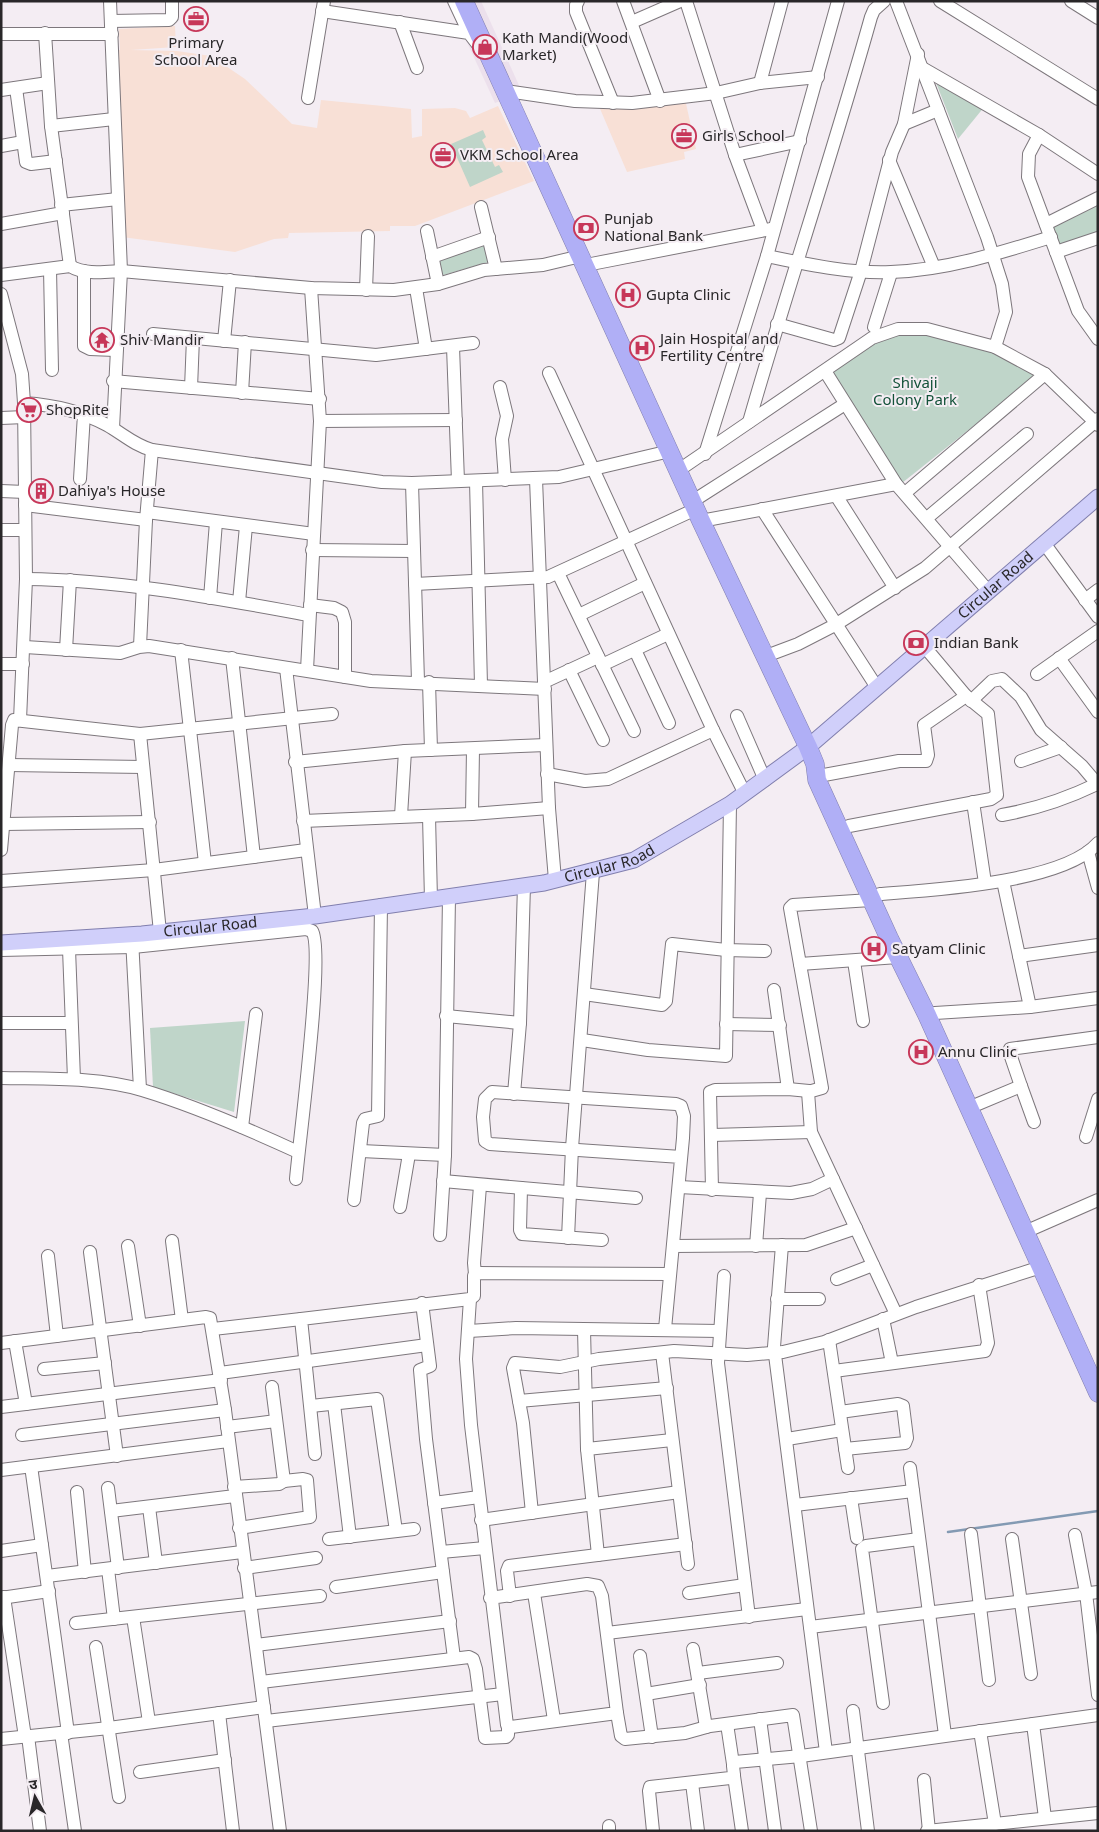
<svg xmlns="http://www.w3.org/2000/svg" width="1099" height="1832" viewBox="0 0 1099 1832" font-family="'Noto Sans','Noto Sans Devanagari',sans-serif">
	<rect width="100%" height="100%" fill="#f4edf3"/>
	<path fill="#ece0ec" d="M448 1H481L522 92 495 103Z"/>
	<g fill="#f8e0d6">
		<path d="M175 26 176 47 131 50 177 51 211 56 245 79 292 124 317 128 321 100 383 106 411 109 412 138 422 136V109L455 108 466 111 470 118 498 106 534 181 415 226H390V231L289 233 288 238 274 239 235 252 122 237 117 50H120L119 29Z"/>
		<path d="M685 99 696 149 684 152 685 159 627 172 598 104Z"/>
	</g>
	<g fill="#bfd5c9">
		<path d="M933 75 985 106 958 139Z"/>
		<path d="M483 130 486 137 482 140 495 167 499 165 503 172 470 187 451 144Z"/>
		<path d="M1098 199V235L1057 249 1049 225Z"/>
		<path d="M485 238 492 261 440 276 436 257Z"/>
		<path d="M927 329 1045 369 902 483 825 371 877 336Z"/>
		<path d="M245 1021 234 1112 153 1087 150 1028Z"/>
	</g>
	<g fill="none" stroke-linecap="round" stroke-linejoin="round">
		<path stroke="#839ab3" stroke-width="2.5" d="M948 1532 1098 1511"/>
		<defs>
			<g id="minor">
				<path d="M110 1 121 271 113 428"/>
				<path d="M454 1 469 33"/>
				<path d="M578 1 576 5V12L613 103"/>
				<path d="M623 1 660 101"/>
				<path d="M686 1 735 155 763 230"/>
				<path d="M838 1 767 256C806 264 851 274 891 272 946 270 1000 253 1051 237"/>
				<path d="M896 1 987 237 1002 284 1006 312 995 347"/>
				<path d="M940 1 1098 99"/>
				<path d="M1071 1 1098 18"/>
				<path d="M322 11 469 33 479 46"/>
				<path d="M111 21 169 20 172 17V1"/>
				<path d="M400 22 417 68"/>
				<path d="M632 22 680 1"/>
				<path d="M45 33 51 126 70 266"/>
				<path d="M1 34H112"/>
				<path d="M924 69 1039 135 1098 174"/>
				<path d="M760 83 782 1"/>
				<path d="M16 88 26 162 31 164 56 161"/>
				<path d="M1 90 48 83"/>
				<path d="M506 91 575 101 632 103 716 93 760 83 818 77"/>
				<path d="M308 98 324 1"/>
				<path d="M904 124 938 110"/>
				<path d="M51 126 114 119"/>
				<path d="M1039 135 1029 154 1028 177 1078 311 1098 339"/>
				<path d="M1 146 23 142"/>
				<path d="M735 155 800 141"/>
				<path d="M889 160 934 267"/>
				<path d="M61 205 118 199"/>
				<path d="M481 207 496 269"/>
				<path d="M1 224 63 213"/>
				<path d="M1046 224 1098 198"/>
				<path d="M427 231 438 284"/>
				<path d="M1056 252 1098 238"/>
				<path d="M432 257 489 237"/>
				<path d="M586 265 771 229"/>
				<path d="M50 269 52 370"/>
				<path d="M84 271V346L90 349 115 350"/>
				<path d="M1 275 70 266C85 275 104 272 121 271L311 288 394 290 438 284 484 270 543 265 581 256"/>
				<path d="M416 288 426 349"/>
				<path d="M366 290 368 236"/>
				<path d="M1 294 22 374 24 403 26 579 20 720"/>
				<path d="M777 324 834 340 839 338 861 271 892 152 904 124 918 54"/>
				<path d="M874 327 891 273"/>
				<path d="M153 334 376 355 473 343"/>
				<path d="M224 341 230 280"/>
				<path d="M453 347 458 481"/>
				<path d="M825 371 896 484 989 592"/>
				<path d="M549 373 713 730 745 794"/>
				<path d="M113 381 320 399"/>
				<path d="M500 387 507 416 502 439 505 480"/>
				<path d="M191 388 193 338"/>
				<path d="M242 393 245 342"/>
				<path d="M24 403C54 405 81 411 107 425 123 434 134 445 152 450L382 482 412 483 559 477 670 451"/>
				<path d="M1 418 25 417"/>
				<path d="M320 421 456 420"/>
				<path d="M749 422C788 286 833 153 871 17L874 10 884 1"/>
				<path d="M705 454 767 256"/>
				<path d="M679 470 872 338 898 329H927L995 347 1045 374 1098 425"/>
				<path d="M80 479 84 414"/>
				<path d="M536 479 549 808 555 880"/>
				<path d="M476 481 481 685"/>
				<path d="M412 483 418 681"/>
				<path d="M1 491 25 492"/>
				<path d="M905 493 1045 374"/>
				<path d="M837 497 895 588"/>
				<path d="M693 501 845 404"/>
				<path d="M25 505 146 520"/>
				<path d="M762 509 876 686"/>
				<path d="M147 512 314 534"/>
				<path d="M927 518 1027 434"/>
				<path d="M701 521 896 484"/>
				<path d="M1 530H25"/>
				<path d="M1044 543 1098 617"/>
				<path d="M312 550 414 551"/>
				<path d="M558 573 634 731"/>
				<path d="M26 579C122 580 215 598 309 615"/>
				<path d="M415 584 548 577 696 509"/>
				<path d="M210 598 216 522"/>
				<path d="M1085 600 1098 590"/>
				<path d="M239 602 246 526"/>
				<path d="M310 605 334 608 342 612 345 622V677"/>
				<path d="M579 615 645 583"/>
				<path d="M140 646 146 520 152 450"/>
				<path d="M25 647 120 653 139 647 149 646 371 681 545 689"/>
				<path d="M66 650 70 580"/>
				<path d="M181 650 205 863"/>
				<path d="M635 650 669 723"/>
				<path d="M766 656 798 644 835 625 925 568 1098 419"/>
				<path d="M232 658 254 857"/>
				<path d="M1059 658 1098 712"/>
				<path d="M1 664H23"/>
				<path d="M602 665 668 634"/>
				<path d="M286 668 315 916"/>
				<path d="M307 670 320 421 311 288"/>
				<path d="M569 670 603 740"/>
				<path d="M1037 674 1098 631"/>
				<path d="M429 682 431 750"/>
				<path d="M544 682 598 657"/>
				<path d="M971 701 992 681 1002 679 1021 697 1041 730 1082 766 1098 785"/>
				<path d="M737 716 765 780"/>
				<path d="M140 734 160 932"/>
				<path d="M1021 761 1061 747"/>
				<path d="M295 762 405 751 546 745"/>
				<path d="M9 765 143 767"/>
				<path d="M547 774 585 781 608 779 713 730"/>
				<path d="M824 775 899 761H926L928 755 924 725 966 696"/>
				<path d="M973 802 985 883"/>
				<path d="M472 814 473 749"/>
				<path d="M1002 815C1036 809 1066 799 1097 784"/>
				<path d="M401 816 405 751"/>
				<path d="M429 816 431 900"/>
				<path d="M303 821 472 814 549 808"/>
				<path d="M4 824 150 822"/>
				<path d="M849 826 991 799 997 795 988 714 966 696 924 646"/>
				<path d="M1 850 12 725 14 720 140 734 332 714"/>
				<path d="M1088 852 1098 888"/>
				<path d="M1 881 154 870 306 850"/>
				<path d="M1003 881 1030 1007"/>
				<path d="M880 894C933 890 1063 883 1098 843"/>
				<path d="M871 900 793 905 790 908 822 1088 808 1092 811 1132 896 1314"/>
				<path d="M132 939 140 1089"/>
				<path d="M69 949 74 1079"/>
				<path d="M1 950 133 947 306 929 312 931C325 950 299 1142 296 1179"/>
				<path d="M1019 956 1098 945"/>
				<path d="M854 961 863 1021"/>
				<path d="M800 964 898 957"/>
				<path d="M774 990 788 1089"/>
				<path d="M584 994 662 1005 666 1001 672 944 726 950 765 951"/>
				<path d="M927 1015 935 1013 1030 1007 1098 998"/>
				<path d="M446 1016 520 1023"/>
				<path d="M1 1023H71"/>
				<path d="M726 1024 780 1025"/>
				<path d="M582 1040 648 1050 726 1056 730 804"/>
				<path d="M1 1078C47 1079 98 1077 142 1090 195 1106 248 1129 298 1152"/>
				<path d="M1021 1086 1034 1122"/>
				<path d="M514 1094 520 1023 524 885"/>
				<path d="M978 1104 1021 1086 1009 1051 1010 1049 1098 1037"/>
				<path d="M242 1127 256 1014"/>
				<path d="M712 1135 811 1132"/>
				<path d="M1086 1137 1098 1099"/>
				<path d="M361 1151 445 1155"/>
				<path d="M443 1181 636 1198"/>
				<path d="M679 1187 791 1193 812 1189 833 1179"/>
				<path d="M521 1188 520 1230 522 1234 602 1240"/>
				<path d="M712 1190 710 1092 715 1090 788 1089 809 1091"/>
				<path d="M354 1200 363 1123 365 1119 378 1116 381 905"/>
				<path d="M400 1207 409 1154"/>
				<path d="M1034 1228 1098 1200"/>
				<path d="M440 1235 445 1155 449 897"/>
				<path d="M568 1238 572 1148 593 872"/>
				<path d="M172 1241 182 1320"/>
				<path d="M782 1245 774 1347 826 1752"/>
				<path d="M128 1246 140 1326"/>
				<path d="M673 1246 806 1245 856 1228"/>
				<path d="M756 1246 760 1193"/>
				<path d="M90 1252 117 1456"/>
				<path d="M48 1256 57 1336"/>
				<path d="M475 1274 474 1263 480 1186"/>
				<path d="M724 1276 718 1363 749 1617"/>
				<path d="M837 1279 873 1265"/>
				<path d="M470 1299 466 1359 471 1425 507 1725 511 1727 617 1713 602 1596 598 1586 587 1584 490 1598"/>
				<path d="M777 1299H819"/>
				<path d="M422 1303 430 1366 420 1370 426 1439 454 1658"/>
				<path d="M883 1319 892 1363"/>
				<path d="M213 1329 301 1319"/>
				<path d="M665 1329 683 1138 684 1116 681 1106 676 1104 492 1092 485 1099 483 1117 485 1141 490 1144 681 1157"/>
				<path d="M584 1330 587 1449 598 1555"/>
				<path d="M469 1331 516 1328 720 1331"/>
				<path d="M829 1340 848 1468"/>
				<path d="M15 1341 26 1404"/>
				<path d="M1 1343 206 1317 210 1318 225 1410 280 1831"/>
				<path d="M662 1353 688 1564"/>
				<path d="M44 1369 105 1363"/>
				<path d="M834 1371 985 1351 988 1343 979 1285"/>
				<path d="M220 1373 427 1345"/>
				<path d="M519 1401 667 1388"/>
				<path d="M334 1404 350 1537"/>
				<path d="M311 1406 377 1399 396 1531"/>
				<path d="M1 1407 221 1380"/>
				<path d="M840 1412 898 1404 903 1406 907 1438 905 1443 845 1449"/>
				<path d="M227 1427 276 1421"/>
				<path d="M22 1435 225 1410"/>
				<path d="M787 1439 842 1430"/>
				<path d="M587 1449 672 1440"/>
				<path d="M315 1454 301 1319 470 1299 474 1296V1276L479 1273 670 1274"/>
				<path d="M31 1466 68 1733"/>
				<path d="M910 1468 945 1735"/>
				<path d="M1 1470 228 1441"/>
				<path d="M234 1487 279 1484 284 1481 272 1387"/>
				<path d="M108 1488 118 1568"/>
				<path d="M77 1492 85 1572"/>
				<path d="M851 1498 857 1538"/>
				<path d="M434 1503 479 1497"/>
				<path d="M795 1505 913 1491"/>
				<path d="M149 1507 156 1563"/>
				<path d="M111 1511 235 1496"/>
				<path d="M532 1513 523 1423 513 1368 515 1363 560 1367 599 1359 674 1351 747 1355 783 1352 824 1342 916 1307 1041 1267"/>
				<path d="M481 1520 679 1492"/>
				<path d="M239 1528 310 1517 307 1480 303 1479 284 1481"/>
				<path d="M971 1534 989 1680"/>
				<path d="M1075 1535 1086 1593 1098 1695"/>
				<path d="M329 1539 414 1529"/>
				<path d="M1012 1539 1031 1674"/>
				<path d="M1 1551 42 1545"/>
				<path d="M441 1552 485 1548"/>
				<path d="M244 1568 316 1558"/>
				<path d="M108 1569 114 1619"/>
				<path d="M47 1576 242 1552"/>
				<path d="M336 1587 443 1572"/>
				<path d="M534 1593 554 1720"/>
				<path d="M689 1593 745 1585"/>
				<path d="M510 1596 507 1571 509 1566 686 1544"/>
				<path d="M4 1597 25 1737"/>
				<path d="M1 1598 49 1591"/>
				<path d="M133 1617 149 1722"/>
				<path d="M76 1623 320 1596"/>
				<path d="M810 1627 1098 1592"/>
				<path d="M607 1633 807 1609"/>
				<path d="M256 1645 450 1621"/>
				<path d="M96 1647 119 1797"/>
				<path d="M693 1649 706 1727"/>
				<path d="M640 1656 652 1737"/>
				<path d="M698 1673 777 1663"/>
				<path d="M261 1682 469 1657 473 1659 476 1669 485 1738 506 1737 508 1735V1727"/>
				<path d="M646 1694 700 1685"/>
				<path d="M883 1703 862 1549 866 1546 919 1539"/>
				<path d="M853 1711 868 1831"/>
				<path d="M219 1713 233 1831"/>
				<path d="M617 1713 621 1736 625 1739 685 1733 710 1726 793 1715 811 1831"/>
				<path d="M760 1719 775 1831"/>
				<path d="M266 1721 503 1694"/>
				<path d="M727 1724 733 1764"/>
				<path d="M1033 1724 1045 1818"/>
				<path d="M980 1731 995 1824"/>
				<path d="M61 1733 75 1831"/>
				<path d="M28 1736 40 1831"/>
				<path d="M1 1739 109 1728 264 1707"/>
				<path d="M140 1772 225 1760"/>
				<path d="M734 1776 742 1831"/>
				<path d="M924 1780 929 1831"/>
				<path d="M692 1783 698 1831"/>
				<path d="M609 1826V1831"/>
				<path d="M653 1831 649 1791 650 1787 730 1778 734 1775 733 1766 735 1762 801 1756 1098 1715"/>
				<path d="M927 1831 1098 1813"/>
			</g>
			<g id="major">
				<path id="s1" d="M1 943 142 934 315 916 544 883 634 860 730 804 808 747 1098 497"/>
			</g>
			<path id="highway" d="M464 1 701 521 808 747 815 764 817 780 889 938 927 1015 1098 1393"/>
		</defs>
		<use href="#minor" stroke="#7d777c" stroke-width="14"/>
		<use href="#major" stroke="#817fae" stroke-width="17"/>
		<use href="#highway" stroke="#817fae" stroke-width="19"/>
		<use href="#minor" stroke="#fff" stroke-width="12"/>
		<use href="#major" stroke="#d0cffa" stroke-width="15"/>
		<use href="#highway" stroke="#b0aff6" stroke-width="18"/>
	</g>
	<defs>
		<symbol id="office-ring" viewBox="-11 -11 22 22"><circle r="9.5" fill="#f4edf3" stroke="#c73759" stroke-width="1.5"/><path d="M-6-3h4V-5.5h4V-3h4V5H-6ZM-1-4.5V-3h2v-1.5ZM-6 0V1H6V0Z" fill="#c73759"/></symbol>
		<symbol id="shop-ring" viewBox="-11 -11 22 22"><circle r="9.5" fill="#f4edf3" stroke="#c73759" stroke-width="1.5"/><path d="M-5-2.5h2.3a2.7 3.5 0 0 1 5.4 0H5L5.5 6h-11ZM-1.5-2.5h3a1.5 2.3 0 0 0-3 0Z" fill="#c73759"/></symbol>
		<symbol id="bank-ring" viewBox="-11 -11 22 22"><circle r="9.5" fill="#f4edf3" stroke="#c73759" stroke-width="1.5"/><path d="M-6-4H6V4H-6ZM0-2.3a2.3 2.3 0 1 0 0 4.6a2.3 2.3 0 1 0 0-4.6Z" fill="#c73759"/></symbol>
		<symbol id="hospital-ring" viewBox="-11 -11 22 22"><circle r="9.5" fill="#f4edf3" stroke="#c73759" stroke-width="1.5"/><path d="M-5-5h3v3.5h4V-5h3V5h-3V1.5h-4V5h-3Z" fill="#c73759"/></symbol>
		<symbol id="temple-ring" viewBox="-11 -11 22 22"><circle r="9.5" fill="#f4edf3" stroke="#c73759" stroke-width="1.5"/><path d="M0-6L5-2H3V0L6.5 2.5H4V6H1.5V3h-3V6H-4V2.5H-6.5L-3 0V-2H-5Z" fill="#c73759"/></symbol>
		<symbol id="supermarket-ring" viewBox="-11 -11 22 22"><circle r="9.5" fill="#f4edf3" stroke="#c73759" stroke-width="1.5"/><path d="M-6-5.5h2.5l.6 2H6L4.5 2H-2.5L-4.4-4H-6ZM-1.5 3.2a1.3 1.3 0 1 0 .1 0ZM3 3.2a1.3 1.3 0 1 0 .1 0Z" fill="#c73759"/></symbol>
		<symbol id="building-ring" viewBox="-11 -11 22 22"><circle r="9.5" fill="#f4edf3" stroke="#c73759" stroke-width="1.5"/><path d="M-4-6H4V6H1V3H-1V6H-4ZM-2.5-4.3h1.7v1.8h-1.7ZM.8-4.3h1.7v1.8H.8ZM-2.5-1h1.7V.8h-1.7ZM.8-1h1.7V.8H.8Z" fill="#c73759"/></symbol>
	</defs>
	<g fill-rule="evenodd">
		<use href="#office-ring" x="182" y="5" width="28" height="28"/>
		<use href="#shop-ring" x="471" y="33" width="28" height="28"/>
		<use href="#office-ring" x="670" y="122" width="28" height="28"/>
		<use href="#office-ring" x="429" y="141" width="28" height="28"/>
		<use href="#bank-ring" x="572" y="214" width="28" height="28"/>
		<use href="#hospital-ring" x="614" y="281" width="28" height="28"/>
		<use href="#temple-ring" x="88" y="326" width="28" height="28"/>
		<use href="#hospital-ring" x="628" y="334" width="28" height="28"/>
		<use href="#supermarket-ring" x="15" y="396" width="28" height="28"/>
		<use href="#building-ring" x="27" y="477" width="28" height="28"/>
		<use href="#bank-ring" x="902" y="629" width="28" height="28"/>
		<use href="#hospital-ring" x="860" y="935" width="28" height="28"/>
		<use href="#hospital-ring" x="907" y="1038" width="28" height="28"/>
	</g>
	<g text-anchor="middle" stroke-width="4" stroke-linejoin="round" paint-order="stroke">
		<g font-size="15" fill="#292729" stroke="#f4edf3" text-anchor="start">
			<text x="502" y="43">Kath Mandi(Wood<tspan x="502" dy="17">Market)</tspan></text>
			<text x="196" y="48" text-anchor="middle">Primary<tspan x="196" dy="17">School Area</tspan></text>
			<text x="702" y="141">Girls School</text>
			<text x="460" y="160">VKM School Area</text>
			<text x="604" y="224">Punjab<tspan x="604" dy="17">National Bank</tspan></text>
			<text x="646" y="300">Gupta Clinic</text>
			<text x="660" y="344">Jain Hospital and<tspan x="660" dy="17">Fertility Centre</tspan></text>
			<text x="120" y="345">Shiv Mandir</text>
			<text x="46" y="415">ShopRite</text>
			<text x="58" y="496">Dahiya's House</text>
			<text x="934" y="648">Indian Bank</text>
			<text x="892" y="954">Satyam Clinic</text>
			<text x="938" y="1057">Annu Clinic</text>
		</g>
		<g font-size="15" fill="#135239" stroke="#f4edf3">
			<text x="915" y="388">Shivaji<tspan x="915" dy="17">Colony Park</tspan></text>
		</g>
		<g font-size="15" fill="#292729" stroke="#f4edf3">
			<text dy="5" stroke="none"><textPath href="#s1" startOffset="1095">Circular Road</textPath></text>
			<text dy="5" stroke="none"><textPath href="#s1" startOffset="615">Circular Road</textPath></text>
			<text dy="5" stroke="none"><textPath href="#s1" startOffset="210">Circular Road</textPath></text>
		</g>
	</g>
	<rect width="1099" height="1832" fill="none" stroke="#292729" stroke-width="5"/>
	<g transform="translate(35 1797) rotate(352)" stroke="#f4edf3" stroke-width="4" paint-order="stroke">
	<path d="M0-4L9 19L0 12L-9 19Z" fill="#292729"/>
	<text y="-8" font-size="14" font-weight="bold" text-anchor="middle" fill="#292729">उ</text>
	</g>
</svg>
